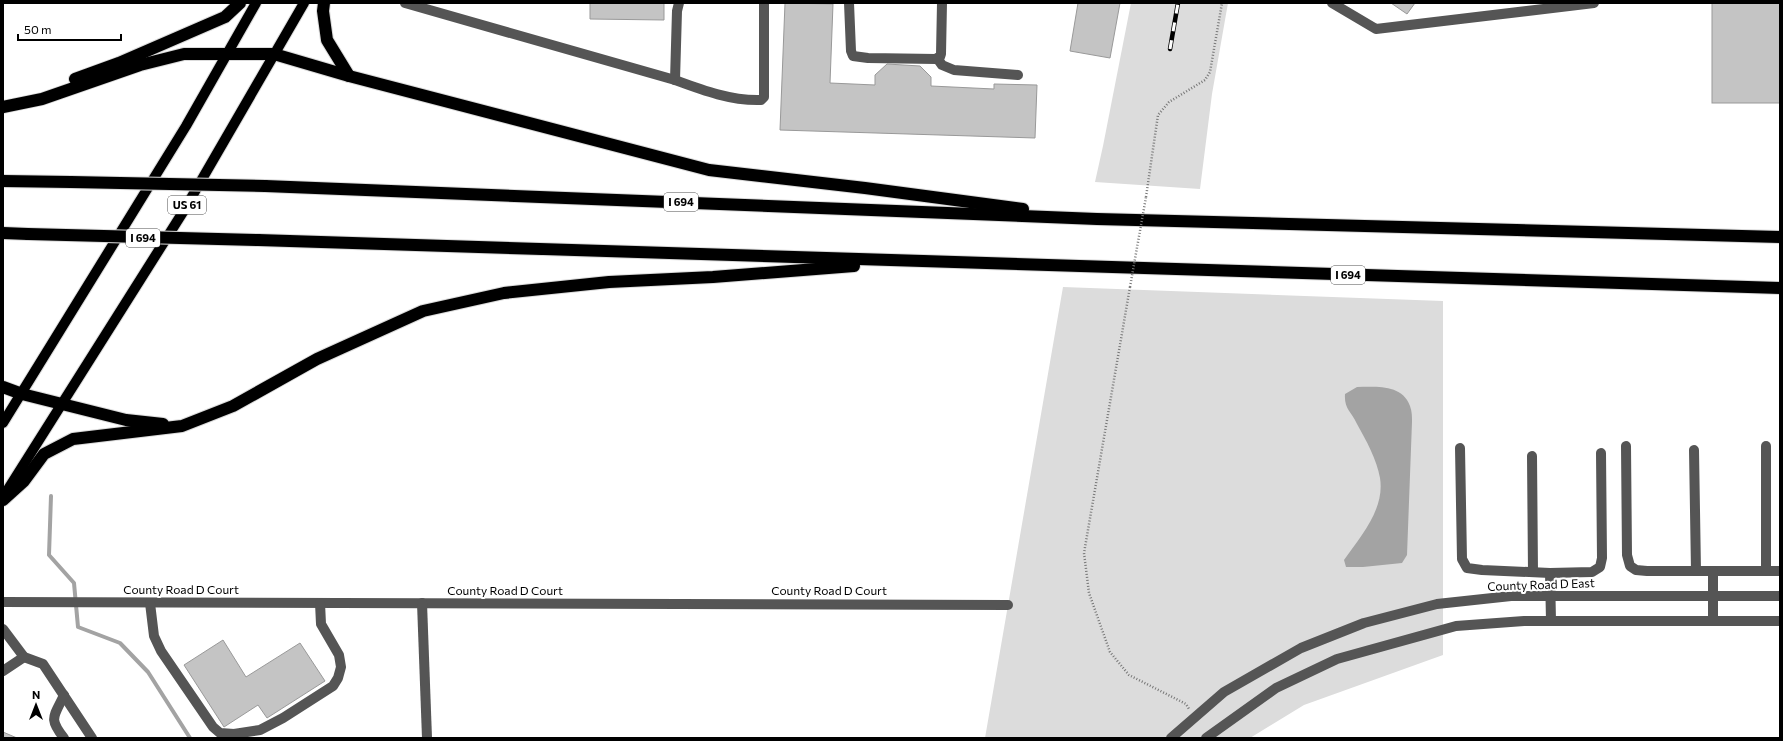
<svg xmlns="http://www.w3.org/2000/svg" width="1783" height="741" viewBox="0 0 1783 741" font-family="Commissioner,sans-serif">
	<rect width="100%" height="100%" fill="#fff"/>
	<g fill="#dcdcdc">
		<path d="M1131 3H1228L1212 94 1200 189 1095 182 1103 146Z"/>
		<path d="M1063 287 1443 301V655L1304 705 1250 738H985Z"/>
	</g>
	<path fill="#a3a3a3" d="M1357 387C1376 387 1402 384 1410 406 1412 411 1412 417 1412 422L1407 555 1402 563 1363 567H1346L1344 560C1361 536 1385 509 1380 478 1377 460 1366 440 1357 424 1351 411 1344 409 1345 394Z"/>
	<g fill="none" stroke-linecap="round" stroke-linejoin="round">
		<path stroke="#a3a3a3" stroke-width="4" d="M51 496 49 555 74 583 78 627 120 643 148 672 190 738"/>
	</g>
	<g fill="#c4c4c4" stroke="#999">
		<path d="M590 3H664V20L590 19Z"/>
		<path d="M785 3 833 4 830 83 875 85V75L887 64 920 66 931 77V86L994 89V84L1037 85 1035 138 780 130Z"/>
		<path d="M1078 3H1120L1110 58 1070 51Z"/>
		<path d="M1391 3H1415L1407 14Z"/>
		<rect x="1712" y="3" width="68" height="100"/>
		<path d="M223 640 246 677 300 643 325 681 267 718 258 705 224 727 184 665Z"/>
		<path d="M3 732 17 738H3Z"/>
	</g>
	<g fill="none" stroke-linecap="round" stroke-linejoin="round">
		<defs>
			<g id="major">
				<path d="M3 423 186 126 256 3"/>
				<path d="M3 497 183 212 304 3"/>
			</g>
			<g id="highway">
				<path d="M324 3 323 11 327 40 349 76"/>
				<path d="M75 79 119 63 225 17 240 3"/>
				<path d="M3 107 42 99 140 65 184 54H274L349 76 709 170 865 188 1023 209"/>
				<path d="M3 181 71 182"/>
				<path d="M265 186 1097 219 1780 237"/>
				<path d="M3 233 28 234"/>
				<path d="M258 240 1780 288"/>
				<path d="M3 387 22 394 126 420 163 424"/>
				<path d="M3 500 24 481 44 454 73 439 182 426 233 406 317 359 423 311 504 293 609 282 713 277 854 266"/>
			</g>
		</defs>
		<use href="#major" stroke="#dbdbdb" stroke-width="12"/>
		<use href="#highway" stroke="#dbdbdb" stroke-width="14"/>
		<g stroke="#777" stroke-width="2.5" stroke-dasharray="1 2" stroke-linecap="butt">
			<path d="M1146 197 1158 115 1169 102 1205 80 1210 72 1222 3"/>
			<path d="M1130 287 1084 553 1089 593 1110 652 1129 675 1186 704 1189 709"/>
		</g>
		<g stroke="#555" stroke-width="10">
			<path d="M405 3 675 80C702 90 731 101 761 100L764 97V3"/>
			<path d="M849 3 851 51 853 56 868 58 936 59 940 57 941 54 942 3"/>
			<path d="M1332 3 1376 29 1594 3"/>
			<path d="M937 58 942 65 954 70 1018 75"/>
			<path d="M675 80 677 11 679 3"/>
			<path d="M1626 446 1627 555 1630 566 1636 570 1647 571H1780"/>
			<path d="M1460 448 1462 559 1467 568 1482 570 1550 573 1592 572 1600 567 1602 558 1601 453"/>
			<path d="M1694 450 1696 571"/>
			<path d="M1532 456 1533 572"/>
			<path d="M1713 571V621"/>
			<path d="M1766 571V446"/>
			<path d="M1550 573 1551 621"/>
			<path d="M3 602 1008 605"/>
			<path d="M150 603 154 636 161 651 213 727 220 733 234 734 260 730 283 718 333 686 338 678 341 667 339 655 321 624 320 603"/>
			<path d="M422 603 427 738"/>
			<path d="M3 629 24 657 43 664 92 738"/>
			<path d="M3 671 24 657"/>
			<path d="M64 695C54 717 48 718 64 738"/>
			<path d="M1171 738 1224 692 1301 648 1364 623 1437 604 1511 596H1780"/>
			<path d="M1206 738 1276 688 1337 659 1456 626 1524 621H1780"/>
		</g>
		<use href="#major" stroke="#000" stroke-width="10"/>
		<use href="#highway" stroke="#000" stroke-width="12"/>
		<defs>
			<path id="rail" d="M1170 49 1178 3"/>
		</defs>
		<use href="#rail" stroke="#000" stroke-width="4.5"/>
		<use href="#rail" stroke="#fff" stroke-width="3" stroke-dasharray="9" stroke-linecap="butt"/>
		<defs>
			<g id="highway-bridge">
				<path d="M71 182 265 186"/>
				<path d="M28 234 258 240"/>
			</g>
		</defs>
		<use href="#highway-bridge" stroke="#dbdbdb" stroke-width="14" stroke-linecap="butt"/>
		<path stroke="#777" stroke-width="2.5" stroke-dasharray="1 2" stroke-linecap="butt" d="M1130 287 1146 197"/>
		<use href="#highway-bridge" stroke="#000" stroke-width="12"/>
	</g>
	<g text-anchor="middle" stroke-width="4" stroke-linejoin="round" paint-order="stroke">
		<g fill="#fff" stroke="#4c4c4c" stroke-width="1">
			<rect x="664" y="193" width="34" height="18" rx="3"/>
			<rect x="168" y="196" width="38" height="18" rx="3"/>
			<rect x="126" y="229" width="34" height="18" rx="3"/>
			<rect x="1331" y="266" width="34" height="18" rx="3"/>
		</g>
		<g font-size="11" font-weight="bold" fill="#000">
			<text x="681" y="206">I 694</text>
			<text x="187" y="209">US 61</text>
			<text x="143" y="242">I 694</text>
			<text x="1348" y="279">I 694</text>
		</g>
		<g font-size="12" fill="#000" stroke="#fff">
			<text transform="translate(1541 585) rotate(-2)" y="4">County Road D East</text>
			<text x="181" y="594">County Road D Court</text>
			<text x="505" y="595">County Road D Court</text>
			<text x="829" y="595">County Road D Court</text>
		</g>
	</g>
	<rect width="1783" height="741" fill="none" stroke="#000000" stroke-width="8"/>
	<g transform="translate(36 705)" stroke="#ffffff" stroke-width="3" paint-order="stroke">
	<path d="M0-3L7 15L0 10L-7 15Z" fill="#000000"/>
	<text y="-6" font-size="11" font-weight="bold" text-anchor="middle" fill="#000000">N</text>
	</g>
	<path d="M18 34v6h103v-6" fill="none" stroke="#000000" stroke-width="2"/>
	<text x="24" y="34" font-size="12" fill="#000000" stroke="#ffffff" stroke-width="3" paint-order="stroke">50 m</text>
</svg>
